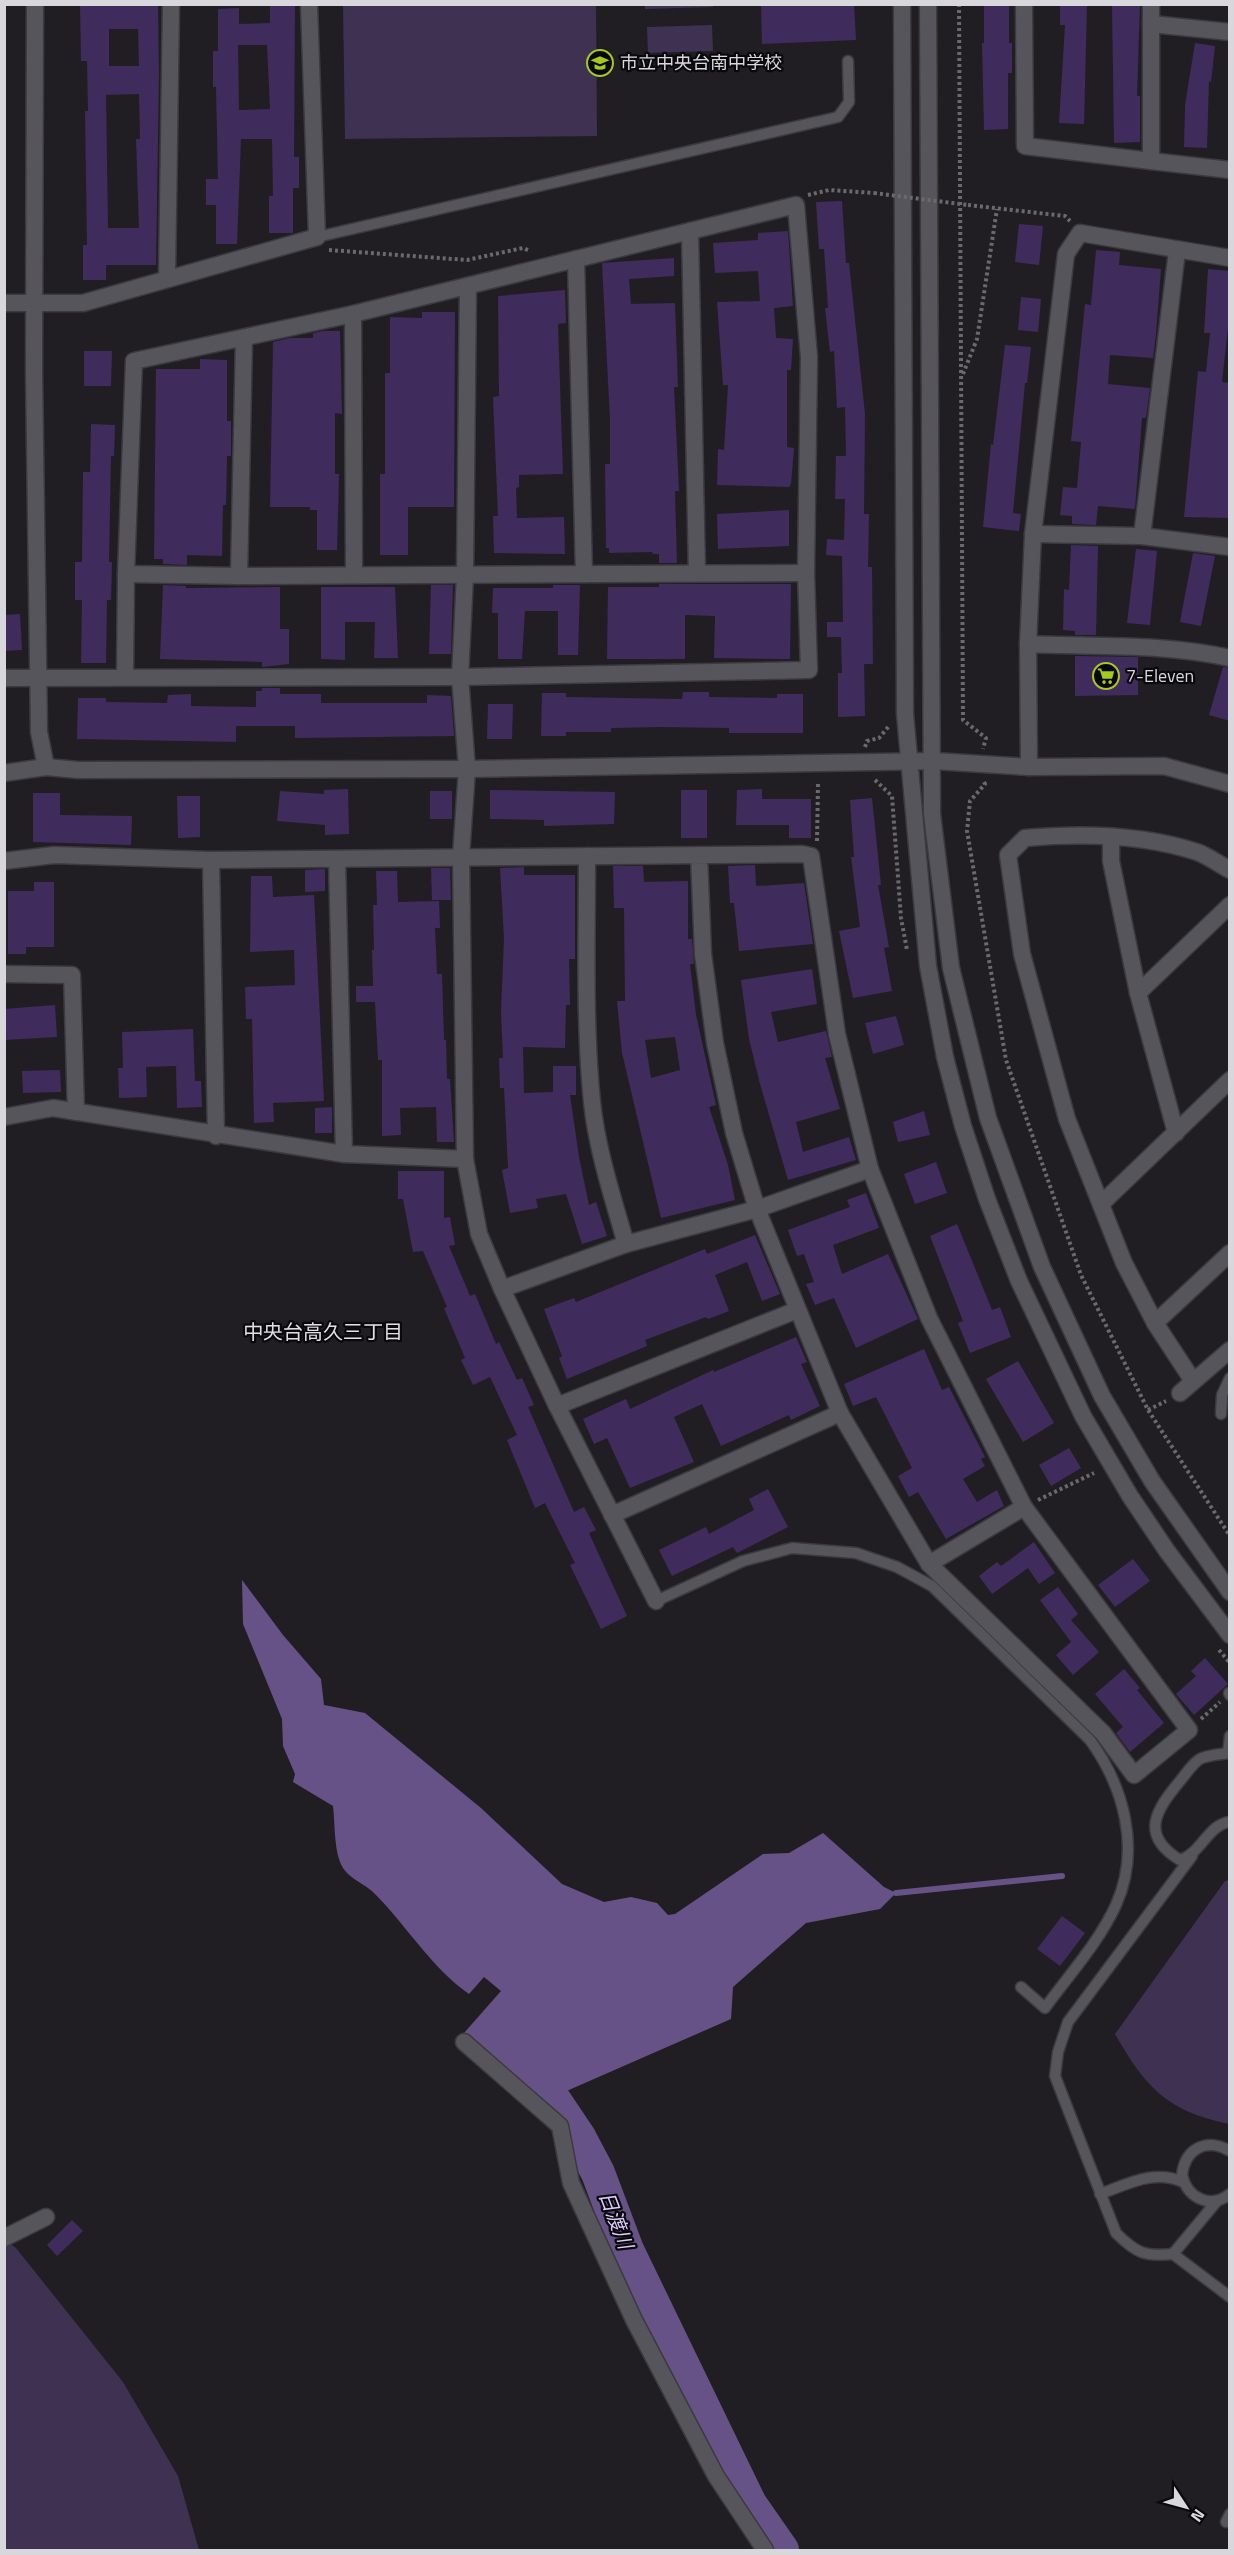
<svg xmlns="http://www.w3.org/2000/svg" width="1234" height="2555" viewBox="0 0 1234 2555" font-family="'Titillium Web','Noto Sans JP',sans-serif">
	<rect width="100%" height="100%" fill="#201e23"/>
	<g fill="#3e3152">
		<path d="M713 4V7L645 9V5Z"/>
		<path d="M343 5H596L597 136 345 139Z"/>
		<path d="M712 25 713 51 648 53 647 27Z"/>
		<path d="M1229 1880H1230L1229 2124C1168 2112 1145 2087 1115 2034L1225 1881Z"/>
		<path d="M4 2239 16 2248 123 2382 178 2476 199 2550H5Z"/>
	</g>
	<path fill="#665286" d="M242 1580 283 1635 321 1679 324 1705 365 1713 481 1808 562 1884 604 1902 631 1897 657 1903 668 1915 675 1914 763 1854 789 1853 823 1833 884 1887 896 1893 880 1909 806 1923 733 1987 731 2019 546 2100 464 2033 501 1991 484 1977 469 1994C431 1967 409 1929 377 1896 366 1883 346 1879 340 1862 334 1846 335 1823 333 1806L293 1782 295 1774 283 1746 282 1719 243 1624Z"/>
	<g fill="none" stroke-linecap="round" stroke-linejoin="round">
		<path stroke="#665286" stroke-width="6" d="M896 1893 1062 1876"/>
		<path stroke="#665286" stroke-width="34" d="M537 2057 534 2070 579 2137 598 2173 627 2250 750 2504 782 2550"/>
	</g>
	<g fill="#402b5d" fill-rule="evenodd">
		<path d="M80 4H158L159 76 156 265H106V280H83V245H87L85 111H88L87 61H81ZM109 29H138L139 66H109ZM139 94 140 139H136L139 228H108L106 95Z"/>
		<path d="M270 4H295L294 157H299V188H293V233H269V196H273L272 139H241L237 244H216V205H206V179H218L216 87H213V51H218V9L239 8V24L270 23ZM238 45H267L270 109 239 110Z"/>
		<path d="M761 4H854L856 40 762 44Z"/>
		<path d="M984 4H1009V43H1012V73H1008V129L984 130 982 43H984Z"/>
		<path d="M1060 4H1087L1084 124 1059 123 1065 25H1060Z"/>
		<path d="M1112 4H1140L1137 96H1140V142L1114 143Z"/>
		<path d="M1195 43 1215 46 1211 82 1209 81 1207 148 1184 147 1185 105Z"/>
		<path d="M842 201 846 263H849L865 414 864 514H869L868 567H872L873 664H864L865 716 838 717V673H842L841 637H827V622H843L842 556 826 555 827 539 844 540 845 499H835L836 456H846L845 407 837 408 834 351 830 352 825 308H828L824 249H819L816 202Z"/>
		<path d="M1019 224 1043 226 1039 265 1015 262Z"/>
		<path d="M788 231 793 306 774 308 776 338 793 339 791 370H787V447L794 448 791 484 789 487 717 485 718 449 724 450 728 385H723L717 302 760 301 758 271 715 273 713 243 758 240V233Z"/>
		<path d="M1096 250 1120 252 1119 265 1161 269 1156 334 1153 358 1110 355 1108 384 1150 388 1146 418H1142L1135 509 1098 506 1096 525 1072 524V516L1060 515 1063 487 1077 488 1081 442 1071 441 1085 304 1091 305Z"/>
		<path d="M674 258V276L629 279 631 304 675 303 678 387H674L679 491H675L677 563H659V554H653L652 552 609 553V548H606L605 464H610V420L602 263Z"/>
		<path d="M1208 269 1230 271V309L1222 382 1230 383V518L1184 517 1198 371 1206 372 1210 333H1204Z"/>
		<path d="M565 290 566 323 558 324 563 474 519 475V487L516 488 517 518 564 517 565 554 494 553 493 516H498L493 397 499 396 498 296Z"/>
		<path d="M1021 297 1041 299 1038 332 1018 330Z"/>
		<path d="M422 312H455L454 507H408V555H380V474H385V373H390V317L422 318Z"/>
		<path d="M324 331H340L342 414 335 413V474H339L337 550H317V510H310V507H270L273 342 290 338H313V333Z"/>
		<path d="M1005 345 1031 347 1027 383H1025L1013 513 1021 514 1019 531 983 527 991 444 993 445Z"/>
		<path d="M84 351H112L111 386H84Z"/>
		<path d="M200 359 227 360V421H231V456H227L226 505H223L222 556 187 555V565L163 564V559H154L156 369H200Z"/>
		<path d="M91 424 115 425 114 456H111L109 562H112L111 600H107L106 663H81L82 600H75V562H82L83 472H90Z"/>
		<path d="M789 510V546L718 549 717 514Z"/>
		<path d="M1071 545 1098 546 1096 635H1075V631L1063 630 1064 589 1069 590Z"/>
		<path d="M1136 549 1157 551 1150 625 1127 623Z"/>
		<path d="M1193 553 1215 556 1201 626 1180 622Z"/>
		<path d="M659 584H791L790 659 714 658 715 616 685 615V659H607L608 587H659Z"/>
		<path d="M163 585 186 586V588L280 587V629H289V664L262 667V662L160 659Z"/>
		<path d="M431 585H453L451 654H429Z"/>
		<path d="M553 585H580L578 655H558V611H525L522 659H498V613H492L493 588H553Z"/>
		<path d="M321 587H395L398 658H374L375 622H345V660L321 659Z"/>
		<path d="M20 614 22 650 4 651V615Z"/>
		<path d="M1075 656 1138 657V695L1075 696Z"/>
		<path d="M1223 667 1230 668V721L1209 715Z"/>
		<path d="M262 688H280V694H321V703H427V695L451 696 454 736 295 738V726H236V742L77 739 78 698H106V702L167 703 168 695 191 694V706L256 707V691H262Z"/>
		<path d="M683 692H709V697L777 698V694H803V733H729V728L660 727 611 728V732H566V736H541L542 693H566V697L682 699Z"/>
		<path d="M488 704H513L512 739H487Z"/>
		<path d="M348 789 349 834 325 835V825L277 821 280 791 324 794V790Z"/>
		<path d="M762 789V799H811V838H789V825H736L737 790Z"/>
		<path d="M490 790 615 792 614 824 544 826V820L490 819Z"/>
		<rect x="681" y="790" width="26" height="48"/>
		<rect x="430" y="791" width="22" height="28"/>
		<path d="M33 793H60V815L132 816 131 845 33 842Z"/>
		<path d="M177 796H200V837L178 838Z"/>
		<path d="M872 798 881 885H878L889 947 884 948 892 991 853 998 839 931 860 927 851 857H854L850 800Z"/>
		<path d="M755 865 756 886 804 883 813 944 739 951 734 903H730L728 866Z"/>
		<path d="M613 866H643L644 882 688 881V939H692L694 964H690L696 1015 716 1105 709 1107 728 1165 735 1200 661 1218 622 1053 617 1001H625L624 908H614ZM675 1037 680 1070 651 1078 645 1040Z"/>
		<path d="M524 867V875H575V959H569L570 1005H566L565 1048 523 1047 524 1093 553 1092V1066H576V1095H570L579 1157 589 1205 596 1202 607 1236 582 1244 566 1194 536 1199 538 1208 510 1213 502 1170 508 1168 504 1088H500L499 1058H503L501 1011 504 939 500 868Z"/>
		<path d="M431 868H450L451 900H432Z"/>
		<path d="M325 869V891L305 892V870Z"/>
		<path d="M376 871H397L398 902 439 901 440 928H435L437 974H442L444 1040H446L447 1079H450L454 1142H437L436 1107 400 1108 401 1135 382 1136V1060H378L375 1002H356V986H373L372 950H374L373 905H377Z"/>
		<path d="M251 876H272L273 897 314 895 324 1101 273 1103 274 1122 254 1123 252 1019H246L245 987 295 985 294 950 250 952Z"/>
		<path d="M34 882H54V947H26V954H8V891H34Z"/>
		<path d="M812 969 817 1004 771 1012 778 1042 826 1031 832 1057 825 1058 840 1109 796 1122 803 1152 849 1137 856 1160 788 1180 760 1084 749 1039 741 980Z"/>
		<path d="M55 1005 57 1037 4 1040V1009Z"/>
		<path d="M896 1016 904 1045 873 1054 865 1023Z"/>
		<path d="M193 1029 195 1081H201L202 1107 177 1108 176 1066 146 1067 147 1097 119 1098 118 1068H123L122 1032Z"/>
		<path d="M60 1070 61 1092 23 1093 22 1071Z"/>
		<path d="M332 1107V1133H315V1108Z"/>
		<path d="M924 1111 930 1135 898 1142 893 1122Z"/>
		<path d="M936 1162 947 1193 915 1204 904 1174Z"/>
		<path d="M398 1171H444V1218L450 1217 455 1245 449 1246 470 1296 475 1294 496 1344 499 1342 517 1380 522 1378 534 1405 528 1407 574 1512 584 1507 596 1530 589 1533 627 1616 601 1629 570 1565 575 1563 545 1503 535 1508 507 1440 517 1435 490 1377 473 1385 461 1360 465 1358 444 1308 447 1307 423 1251 413 1252 403 1199H398Z"/>
		<path d="M866 1193 879 1228 833 1245 842 1274 888 1254 918 1319 856 1348 834 1298 815 1305 806 1284 814 1282 804 1254 797 1256 788 1230 850 1207 847 1200Z"/>
		<path d="M957 1224 992 1310 1000 1307 1011 1337 970 1353 958 1323 963 1321 930 1236Z"/>
		<path d="M755 1235 780 1294 762 1301 747 1262 715 1275 729 1311 708 1319 706 1317 645 1340 647 1346 567 1379 559 1358 562 1356 544 1309 574 1298 576 1302 705 1249 707 1254Z"/>
		<path d="M796 1337 807 1362 801 1364 820 1406 791 1420 789 1415 721 1446 702 1404 674 1417 694 1462 630 1488 607 1438 594 1444 583 1419 626 1399 630 1409 713 1370 714 1372Z"/>
		<path d="M924 1349 942 1390 949 1387 985 1457 981 1459 985 1466 963 1479 977 1502 997 1490 1004 1506 946 1539 918 1492 909 1497 898 1476 912 1468 876 1397 853 1406 844 1384Z"/>
		<path d="M1018 1361 1054 1423 1023 1442 986 1379Z"/>
		<path d="M1069 1448 1081 1468 1051 1486 1039 1465Z"/>
		<path d="M768 1489 788 1527 737 1553 733 1547 672 1576 659 1550 706 1527 709 1534 754 1510 749 1499Z"/>
		<path d="M1034 1542 1055 1573 1039 1584 1028 1568 992 1594 979 1576 997 1562 1001 1566Z"/>
		<path d="M1133 1559 1150 1581 1115 1607 1098 1585Z"/>
		<path d="M1058 1587 1078 1614 1071 1620 1099 1652 1073 1675 1056 1655 1071 1642 1040 1600Z"/>
		<path d="M1205 1658 1228 1684 1194 1715 1176 1694 1196 1676 1191 1671Z"/>
		<path d="M1124 1669 1140 1688 1137 1690 1164 1723 1130 1752 1116 1733 1123 1727 1095 1694Z"/>
		<path d="M1062 1916 1085 1933 1060 1966 1037 1949Z"/>
		<path d="M72 2220 83 2231 57 2256 47 2245Z"/>
	</g>
	<g fill="none" stroke-linecap="round" stroke-linejoin="round">
		<defs>
			<g id="service">
				<path d="M317 237 838 117 849 102 848 61"/>
				<path d="M1221 1414 1222 1395 1230 1378"/>
				<path d="M656 1601 743 1561 792 1548 856 1553 897 1567 932 1586 1090 1740C1124 1787 1141 1849 1116 1905 1099 1942 1069 1975 1045 2008L1021 1987"/>
				<path d="M1229 1693 1230 1695"/>
				<path d="M1228 1753 1230 1736"/>
				<path d="M1230 1753C1221 1754 1210 1755 1202 1758 1194 1761 1186 1774 1180 1781 1156 1810 1139 1835 1180 1860 1202 1853 1208 1824 1230 1822"/>
				<path d="M1192 1856 1068 2022 1058 2052 1055 2076 1116 2233C1136 2253 1145 2257 1173 2254L1230 2297"/>
				<path d="M1230 2151C1206 2137 1185 2149 1182 2175 1187 2197 1209 2210 1230 2194"/>
				<path d="M1100 2194C1128 2184 1154 2169 1183 2182"/>
				<path d="M1173 2254 1217 2201"/>
				<path d="M1226 2522 1230 2514"/>
			</g>
			<g id="minor">
				<path d="M35 4 34 371 39 732 46 767"/>
				<path d="M1024 4 1025 146 1151 161V4"/>
				<path d="M1151 24 1230 32"/>
				<path d="M1151 161 1230 170"/>
				<path d="M690 231 697 573"/>
				<path d="M576 259 584 574"/>
				<path d="M167 278 171 4"/>
				<path d="M468 286 465 575 460 677 467 769 461 856 465 1159 479 1234 502 1289 557 1406 656 1601"/>
				<path d="M4 303H83L317 237 309 4"/>
				<path d="M353 314 354 575"/>
				<path d="M1033 534 1142 536 1230 547"/>
				<path d="M1142 536 1177 251"/>
				<path d="M126 574 239 576 806 573"/>
				<path d="M239 576 244 338"/>
				<path d="M1028 644C1094 647 1164 643 1230 658"/>
				<path d="M4 678 460 677 809 670 806 573 809 357 796 205 353 314 134 361 126 574 125 677"/>
				<path d="M1029 767 1028 644 1033 534 1066 254 1080 233 1230 258"/>
				<path d="M1111 837V861L1138 993 1176 1133"/>
				<path d="M587 856C587 936 584 1024 592 1102 597 1150 613 1198 626 1244"/>
				<path d="M337 859 344 1154"/>
				<path d="M211 860 216 1136"/>
				<path d="M4 861 54 855 211 860 802 854 811 856 837 1034 870 1169 929 1318 1024 1507 1189 1730 1134 1775 1103 1733 929 1564 840 1413 757 1209 734 1133 715 1043 703 954 699 855"/>
				<path d="M4 974 72 975 76 1112"/>
				<path d="M1138 993 1230 905"/>
				<path d="M4 1117 53 1108 344 1154 465 1159"/>
				<path d="M1101 1204 1230 1080"/>
				<path d="M502 1289 626 1244 757 1209 870 1169"/>
				<path d="M1155 1323 1230 1253"/>
				<path d="M1193 1381 1155 1323 1124 1263 1067 1119 1022 954 1008 855 1025 838C1082 833 1142 834 1197 852 1208 856 1219 864 1230 870"/>
				<path d="M1180 1393 1230 1350"/>
				<path d="M557 1406 797 1310"/>
				<path d="M612 1515 840 1413"/>
				<path d="M929 1564 1024 1507"/>
				<path d="M464 2042 560 2126 571 2183 634 2320 716 2476 765 2550"/>
				<path d="M4 2238 46 2217"/>
			</g>
			<g id="tertiary">
				<path d="M902 4 905 714 928 966 945 1057 963 1126 987 1199 1019 1281 1083 1416 1130 1496 1167 1551 1230 1635"/>
				<path d="M928 4 932 814 951 968 988 1118 1042 1267 1102 1396 1152 1481 1230 1592"/>
				<path d="M4 773 46 767 78 770 467 769 934 761 1029 767 1164 766 1230 784"/>
			</g>
		</defs>
		<use href="#service" stroke="#3b3a3e" stroke-width="13"/>
		<use href="#minor" stroke="#3b3a3e" stroke-width="19"/>
		<use href="#tertiary" stroke="#3b3a3e" stroke-width="19"/>
		<g stroke="#6a696d" stroke-width="4" stroke-dasharray="3 3" stroke-linecap="butt">
			<path d="M959 4 963 720 986 738 983 749"/>
			<path d="M808 195 829 190 874 193"/>
			<path d="M968 205 1065 216 1070 221"/>
			<path d="M329 250 467 260 523 248 530 251"/>
			<path d="M963 374 977 339 997 209"/>
			<path d="M865 747 867 741 879 738 889 726"/>
			<path d="M875 780 892 796 901 918 907 950"/>
			<path d="M984 782 985 784 970 801 967 831 1006 1060 1081 1275 1148 1410 1230 1536"/>
			<path d="M817 841 818 784"/>
			<path d="M1148 1410 1166 1401"/>
			<path d="M1038 1500 1094 1473"/>
			<path d="M1219 1650 1230 1663"/>
			<path d="M1201 1719 1220 1702"/>
		</g>
		<use href="#service" stroke="#57555c" stroke-width="10"/>
		<use href="#minor" stroke="#57555c" stroke-width="16"/>
		<use href="#tertiary" stroke="#57555c" stroke-width="16"/>
		<path stroke="#6a696d" stroke-width="4" stroke-dasharray="3 3" stroke-linecap="butt" d="M874 193 968 205"/>
	</g>
	<defs>
		<symbol id="school-ring" viewBox="-11 -11 22 22"><circle r="9.5" fill="#09080b" stroke="#a7c81f" stroke-width="1.5"/><path d="M0-5L7-2L0 1L-7-2ZM-4 1L0 2.5L4 1V4Q0 6-4 4Z" fill="#a7c81f"/></symbol>
		<symbol id="supermarket-ring" viewBox="-11 -11 22 22"><circle r="9.5" fill="#09080b" stroke="#a7c81f" stroke-width="1.5"/><path d="M-6-5.5h2.5l.6 2H6L4.5 2H-2.5L-4.4-4H-6ZM-1.5 3.2a1.3 1.3 0 1 0 .1 0ZM3 3.2a1.3 1.3 0 1 0 .1 0Z" fill="#a7c81f"/></symbol>
	</defs>
	<g fill-rule="evenodd">
		<use href="#school-ring" x="585" y="48" width="30" height="30"/>
		<use href="#supermarket-ring" x="1091" y="661" width="30" height="30"/>
	</g>
	<g text-anchor="middle" stroke-width="4.5" stroke-linejoin="round" paint-order="stroke">
		<g font-size="18" fill="#d8d7db" stroke="#09080b" text-anchor="start">
			<text x="620" y="69">市立中央台南中学校</text>
			<text x="1126" y="682">7-Eleven</text>
		</g>
		<g font-size="20" fill="#e1dee6" stroke="#09080b">
			<text x="323" y="1339">中央台高久三丁目</text>
		</g>
		<g font-size="20" font-style="italic" fill="#dccbfc" stroke="#09080b">
			<text transform="translate(616 2220) rotate(69)" y="7">日渡川</text>
		</g>
	</g>
	<rect width="1234" height="2555" fill="none" stroke="#d8d7db" stroke-width="12"/>
	<g transform="translate(1186 2507) rotate(126)" stroke="#09080b" stroke-width="4.5" paint-order="stroke">
	<path d="M0-4.5L10 22L0 15L-10 22Z" fill="#d8d7db"/>
	<text y="-9" font-size="16" font-weight="bold" text-anchor="middle" fill="#d8d7db">N</text>
	</g>
</svg>
